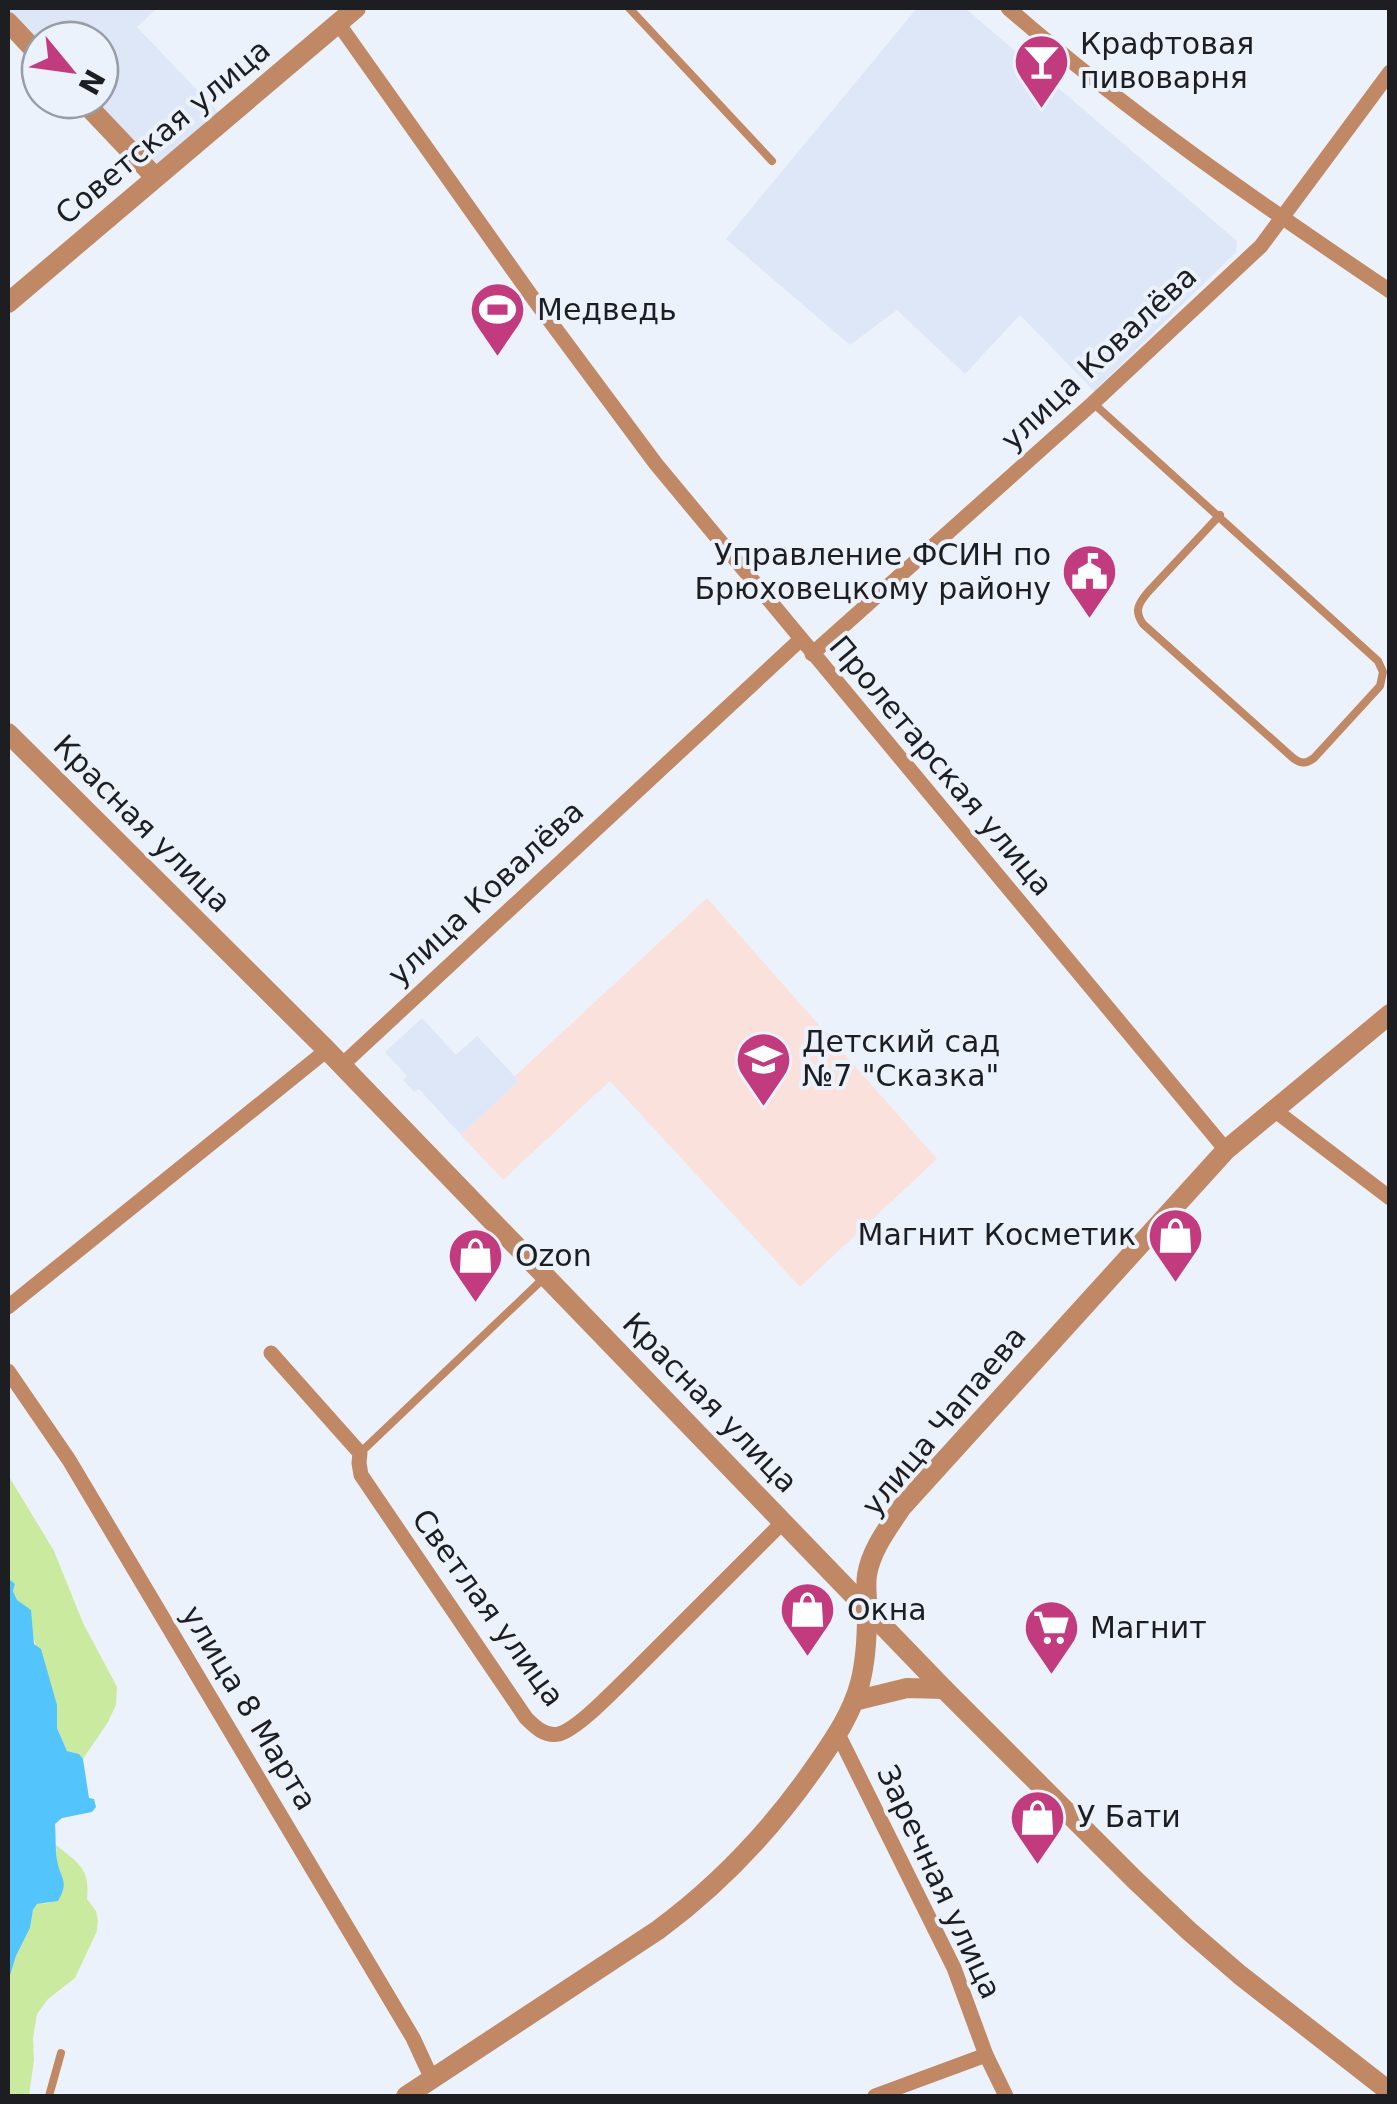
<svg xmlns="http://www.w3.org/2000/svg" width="1397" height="2104" viewBox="0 0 1397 2104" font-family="'DejaVu Sans',sans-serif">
	<rect width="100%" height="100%" fill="#ecf2fc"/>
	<g fill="#dee7f8">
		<path d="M8 8H157L137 27 220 114 156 167 93 100H100V40H40V44Z"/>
		<path d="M917 8H965L1237 241 1236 252 1094 391 1020 315 965 374 897 310 850 345 726 239Z"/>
		<path d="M422 1018 456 1055 477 1036 519 1081 461 1135 419 1089 414 1092 403 1080 407 1076 385 1052Z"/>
	</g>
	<path fill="#fbe1dc" d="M707 898 937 1159 800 1287 610 1081 503 1180 461 1135 519 1081 515 1076Z"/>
	<g fill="#caeaa0">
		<path d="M8 1475 54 1551 83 1623 117 1687 116 1705 108 1722 83 1759 79 1754 67 1751 57 1728V1705L32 1634 13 1591 15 1584 8 1578Z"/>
		<path d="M56 1845C79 1864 90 1868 87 1899L96 1911 98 1920 97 1931 75 1978 48 1999 37 2014 33 2038 34 2060 29 2096H8V1982L16 1956 30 1928 33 1910 37 1904 50 1903 57 1863Z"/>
	</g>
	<path fill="#53c5fc" d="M8 1578 15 1584 13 1591 17 1600 31 1610 34 1644 41 1649 57 1705V1728L67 1751 79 1754 83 1759 89 1798 94 1799 96 1807 92 1812 62 1818 55 1824C56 1836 55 1848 57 1860 60 1879 70 1880 58 1901L37 1904 33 1910 30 1928 16 1956 8 1982Z"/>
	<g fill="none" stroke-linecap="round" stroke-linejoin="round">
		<g stroke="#c08864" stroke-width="8">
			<path d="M629 8 772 161"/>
			<path d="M1093 403 1378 661 1383 672 1380 686 1314 758C1306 764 1301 764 1293 758L1143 624C1134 611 1138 604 1148 592L1220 515"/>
			<path d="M360 1453 545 1277"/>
			<path d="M49 2096 61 2053"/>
		</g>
		<g stroke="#c08864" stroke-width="15">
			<path d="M1008 8C1127 112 1258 202 1390 291"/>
			<path d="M338 23 535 301 656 464 1226 1150"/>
			<path d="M812 654 1093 403 1261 246 1390 72"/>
			<path d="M342 1065 800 640"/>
			<path d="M1273 1109 1390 1198"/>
			<path d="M8 1307 327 1050"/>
			<path d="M271 1353 360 1453 359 1463 361 1475 526 1718C535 1727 545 1737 559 1734 579 1728 614 1690 630 1675 681 1624 732 1573 783 1522"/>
			<path d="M8 1371 69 1460 413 2038 432 2079"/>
			<path d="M838 1734 954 1968 986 2055 1006 2096"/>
			<path d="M875 2096 986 2055"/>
		</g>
		<g stroke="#c08864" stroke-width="20">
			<path d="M8 22 40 56"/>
			<path d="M82 100 155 177"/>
			<path d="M8 303 356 8"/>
			<path d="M8 733 327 1050 944 1689 1135 1880 1189 1931 1240 1975 1390 2092"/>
			<path d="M854 1701 907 1688 944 1689"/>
			<path d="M406 2096 658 1930C720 1884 773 1828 817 1764 835 1738 852 1713 860 1683 866 1660 867 1637 867 1614 868 1601 865 1588 867 1575 871 1550 888 1528 902 1507L1226 1150 1390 1014"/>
		</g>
	</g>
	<defs>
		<symbol id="bar-pin" viewBox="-11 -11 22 30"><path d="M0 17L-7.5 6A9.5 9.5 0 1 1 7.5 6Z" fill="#c13b7e" stroke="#ecf2fc"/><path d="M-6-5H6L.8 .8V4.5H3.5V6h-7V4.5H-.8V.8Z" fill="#fff"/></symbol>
		<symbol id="stadium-pin" viewBox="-11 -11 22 30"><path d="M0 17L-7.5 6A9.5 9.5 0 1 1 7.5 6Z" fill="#c13b7e" stroke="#ecf2fc"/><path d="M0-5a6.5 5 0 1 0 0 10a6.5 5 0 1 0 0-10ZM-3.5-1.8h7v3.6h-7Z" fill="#fff"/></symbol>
		<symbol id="civic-pin" viewBox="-11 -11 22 30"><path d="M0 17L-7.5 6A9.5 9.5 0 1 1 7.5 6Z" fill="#c13b7e" stroke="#ecf2fc"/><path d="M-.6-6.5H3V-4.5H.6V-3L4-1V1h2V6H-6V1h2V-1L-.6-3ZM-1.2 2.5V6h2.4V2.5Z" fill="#fff"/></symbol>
		<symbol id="school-pin" viewBox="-11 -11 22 30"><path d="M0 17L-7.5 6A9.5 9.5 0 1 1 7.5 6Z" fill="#c13b7e" stroke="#ecf2fc"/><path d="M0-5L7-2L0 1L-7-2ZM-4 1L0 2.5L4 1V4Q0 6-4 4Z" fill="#fff"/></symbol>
		<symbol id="shop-pin" viewBox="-11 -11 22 30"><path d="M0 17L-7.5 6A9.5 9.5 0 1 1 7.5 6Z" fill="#c13b7e" stroke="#ecf2fc"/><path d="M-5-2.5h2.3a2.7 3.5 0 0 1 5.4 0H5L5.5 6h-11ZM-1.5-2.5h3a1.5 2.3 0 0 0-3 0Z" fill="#fff"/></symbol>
		<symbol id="supermarket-pin" viewBox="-11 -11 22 30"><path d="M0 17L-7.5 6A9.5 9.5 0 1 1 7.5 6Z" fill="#c13b7e" stroke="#ecf2fc"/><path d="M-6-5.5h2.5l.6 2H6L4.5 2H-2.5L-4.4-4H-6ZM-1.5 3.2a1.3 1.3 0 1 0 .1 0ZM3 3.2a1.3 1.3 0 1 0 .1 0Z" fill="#fff"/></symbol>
	</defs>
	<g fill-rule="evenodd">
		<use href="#bar-pin" x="1010" y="30" width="63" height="86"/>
		<use href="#stadium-pin" x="466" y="278" width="63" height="86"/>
		<use href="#civic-pin" x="1058" y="540" width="63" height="86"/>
		<use href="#school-pin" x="732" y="1028" width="63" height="86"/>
		<use href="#shop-pin" x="1144" y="1204" width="63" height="86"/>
		<use href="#shop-pin" x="444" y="1224" width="63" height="86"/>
		<use href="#shop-pin" x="776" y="1578" width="63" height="86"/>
		<use href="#supermarket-pin" x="1020" y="1596" width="63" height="86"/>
		<use href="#shop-pin" x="1006" y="1786" width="63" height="86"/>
	</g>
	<g text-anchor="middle" stroke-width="8" stroke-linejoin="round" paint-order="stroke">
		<g font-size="30" fill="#1c1e22" stroke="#ecf2fc" text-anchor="start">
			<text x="1080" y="54">Крафтовая<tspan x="1080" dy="34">пивоварня</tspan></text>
			<text x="537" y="320">Медведь</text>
			<text x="1051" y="565" text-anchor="end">Управление ФСИН по<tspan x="1051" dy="34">Брюховецкому району</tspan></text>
			<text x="802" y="1052">Детский сад<tspan x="802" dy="34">№7 "Сказка"</tspan></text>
			<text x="1136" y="1245" text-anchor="end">Магнит Косметик</text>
			<text x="515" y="1266">Ozon</text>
			<text x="847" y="1620">Окна</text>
			<text x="1090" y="1638">Магнит</text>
			<text x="1077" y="1827">У Бати</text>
		</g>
		<g font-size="30" fill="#1c1e22" stroke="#ecf2fc">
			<text transform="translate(163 132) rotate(-40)" y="10">Советская улица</text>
			<text transform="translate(1099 358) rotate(-43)" y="10">улица Ковалёва</text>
			<text transform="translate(941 766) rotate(50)" y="10">Пролетарская улица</text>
			<text transform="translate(142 824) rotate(45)" y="10">Красная улица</text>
			<text transform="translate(486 893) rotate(-43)" y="10">улица Ковалёва</text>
			<text transform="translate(710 1403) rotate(46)" y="10">Красная улица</text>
			<text transform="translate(944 1421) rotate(-50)" y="10">улица Чапаева</text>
			<text transform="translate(488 1608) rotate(54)" y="10">Светлая улица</text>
			<text transform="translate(249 1708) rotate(59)" y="10">улица 8 Марта</text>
			<text transform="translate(939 1882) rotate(65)" y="10">Заречная улица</text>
		</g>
	</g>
	<rect width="1397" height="2104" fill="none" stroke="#1c1e22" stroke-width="20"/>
	<g transform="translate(70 70) rotate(119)"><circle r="48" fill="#ecf2fc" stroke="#999da5" stroke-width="2.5"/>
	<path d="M0-8L18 38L0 25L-18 38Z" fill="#c13b7e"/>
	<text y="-15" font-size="28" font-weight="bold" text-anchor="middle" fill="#1c1e22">N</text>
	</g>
</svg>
